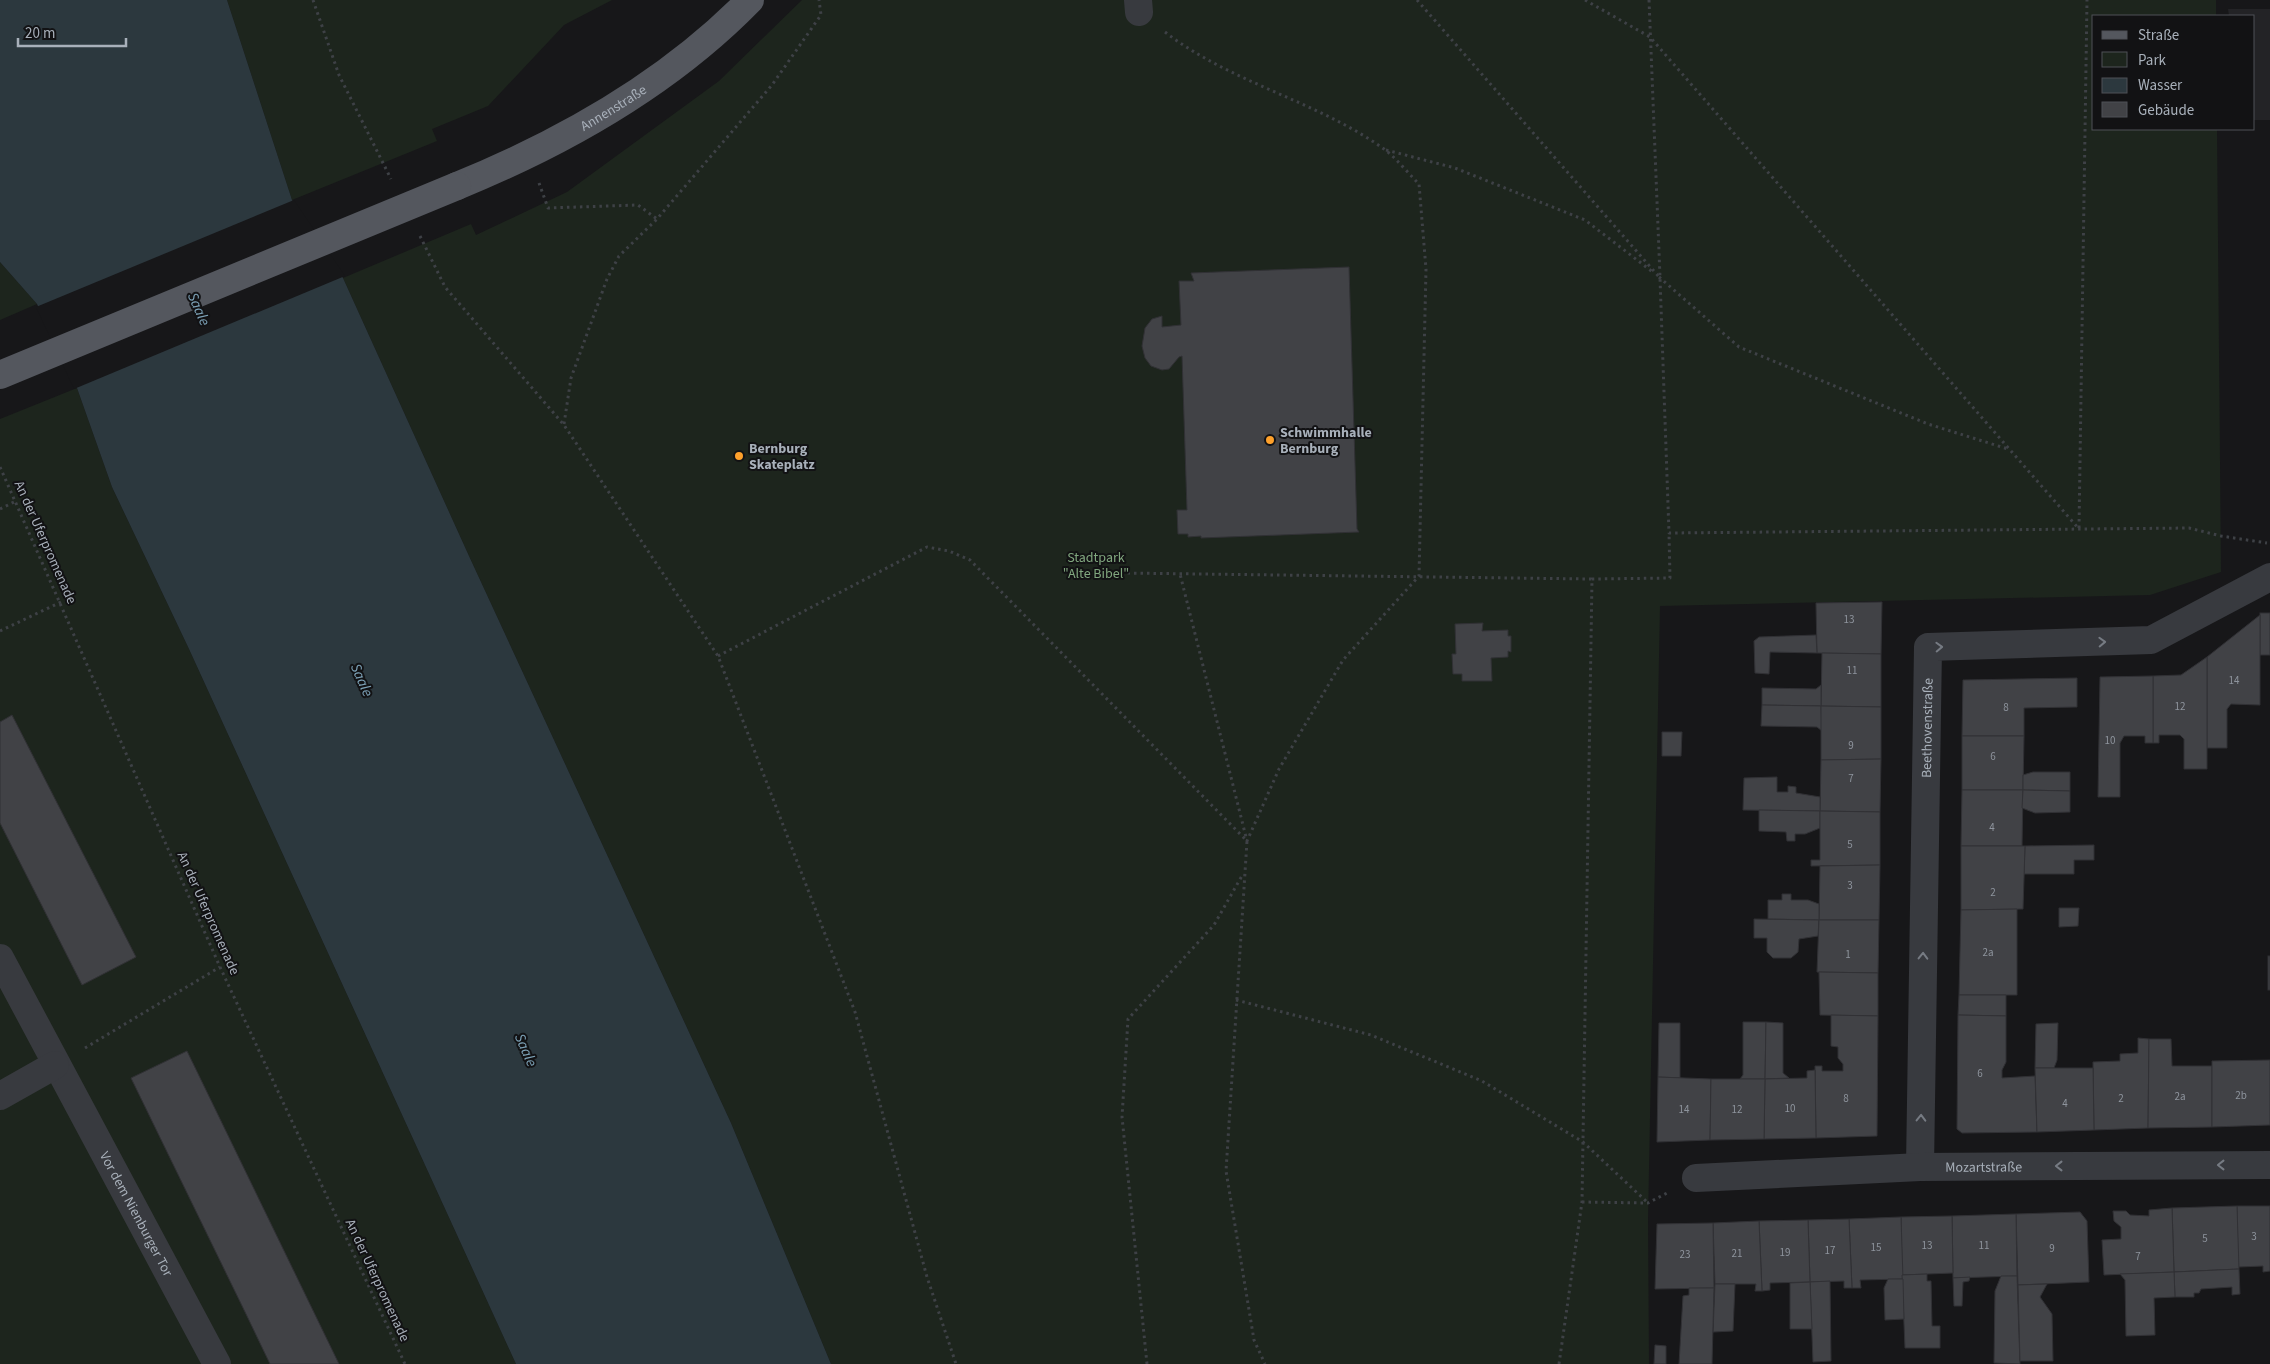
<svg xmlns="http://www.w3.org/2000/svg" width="2270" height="1364" viewBox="0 0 2270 1364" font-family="'Source Sans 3',sans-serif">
	<rect width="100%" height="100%" fill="#171719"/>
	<path fill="#232326" d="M2228 9H2270V120H2254V16H2229Z"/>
	<g fill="#1d251d">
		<path d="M227 0H612L564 25 488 106 432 129 437 141 292 200Z"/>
		<path d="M802 0H2216V16H2094V129H2217L2221 572 2150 595 1660 606 1648 1220 1649 1364H831L731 1123 469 556 343 278 471 224 476 235 567 192 719 81Z"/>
		<path d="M0 262 37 304 0 320Z"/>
		<path d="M77 388 112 487 189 649 516 1364H0V419Z"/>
	</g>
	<path fill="#2c383e" d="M0 0H227L292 200 343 278 469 556 731 1123 831 1364H516L189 649 112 487 77 388 37 304 0 262Z"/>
	<path fill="#171719" d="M294 200 345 276 74 389 36 307Z"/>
	<g fill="#414246" stroke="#313135">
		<path d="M1349 267 1357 529 1359 532 1201 538V536L1188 537V534H1178L1177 510H1187L1182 356 1179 357 1169 369 1162 370 1151 366 1145 358 1142 346 1145 328 1152 319 1162 316V327L1181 325 1179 281H1194L1191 273Z"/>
		<path d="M1882 602 1881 654 1817 653 1816 603Z"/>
		<rect x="2260" y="613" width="10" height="42"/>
		<path d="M2260 615V705L2231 704 2227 709V748H2207V657Z"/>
		<path d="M1483 623 1482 631 1508 630V636H1511V652L1508 651V657L1491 658 1492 681H1462V674H1453L1452 654H1456L1455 624Z"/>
		<path d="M1816 635 1817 653 1770 652 1769 674 1755 673 1754 641 1759 637Z"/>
		<path d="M1822 653 1881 654V707L1821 706Z"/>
		<path d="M2207 657V769H2184V739L2180 735H2159V743H2153V676L2181 675Z"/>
		<path d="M2153 676V743H2145V736H2124L2120 743V797H2098L2100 677Z"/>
		<path d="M2077 678V707L2024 708V736H1962L1963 680Z"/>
		<path d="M1821 685V706L1762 705V688L1816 689Z"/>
		<path d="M1762 705 1821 706 1822 731 1817 727 1761 726Z"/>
		<path d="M1821 706 1881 707V759L1821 760Z"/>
		<path d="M12 715 136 957 82 985 0 823V722Z"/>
		<path d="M1662 732H1682L1681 756H1662Z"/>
		<path d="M1962 736H2024L2023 790H1962Z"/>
		<path d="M1881 759 1880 812 1820 811 1821 760Z"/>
		<path d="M2033 772H2070V791L2023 790V775Z"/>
		<path d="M1777 777V792H1788V786L1796 787V793L1820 797V811L1743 810 1744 778Z"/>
		<path d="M1962 790H2023L2022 846H1961Z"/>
		<path d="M2023 790 2070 791V812L2035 813 2022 808Z"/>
		<path d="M1759 810 1820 811V828L1805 834H1795V841H1787L1786 832 1759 831Z"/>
		<path d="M1820 811 1880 812V865L1811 866V860H1820Z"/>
		<path d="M2094 845V860H2074V874H2024L2025 846Z"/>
		<path d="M1961 846H2025L2023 909 1961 910Z"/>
		<path d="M1880 865 1879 920H1819L1820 866Z"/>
		<path d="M1782 894H1791V900H1808L1819 904V920L1768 919V900H1782Z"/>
		<path d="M2059 908H2079L2078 926 2059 927Z"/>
		<path d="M2017 909V995H1959L1961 910Z"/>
		<path d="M1754 919 1819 920 1818 936 1799 939 1798 952 1791 958H1773L1767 952V938H1754Z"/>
		<path d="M1819 920H1879L1878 973 1817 972Z"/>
		<rect x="2268" y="956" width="2" height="34"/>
		<path d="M1819 972 1878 973V1016L1820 1015Z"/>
		<path d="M1959 995H2006V1016L1958 1015Z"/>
		<path d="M1831 1015 1878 1016 1877 1136 1816 1138 1815 1066H1822V1071H1843V1064L1838 1058V1047L1831 1046Z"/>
		<path d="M1958 1015 2006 1016V1062L2002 1070V1078L2035 1076 2037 1132 1962 1133 1957 1129Z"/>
		<path d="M1743 1022H1766L1765 1079H1740L1743 1075Z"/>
		<path d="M1766 1022 1783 1023V1073L1789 1078 1765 1079Z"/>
		<path d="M1659 1023H1680V1078L1658 1077Z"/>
		<path d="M2058 1023 2057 1060 2054 1068H2035L2036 1024Z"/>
		<path d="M2138 1038 2149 1039 2148 1128 2094 1130 2093 1062 2120 1061V1054L2138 1053Z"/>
		<path d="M2149 1039H2171L2172 1066H2212V1127L2148 1128Z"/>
		<path d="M187 1051 339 1364H270L246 1314 131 1078Z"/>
		<path d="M2270 1060V1125L2212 1127V1061Z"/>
		<path d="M2035 1068H2093L2094 1130 2037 1132Z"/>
		<path d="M1815 1070 1816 1138 1764 1139 1765 1079 1807 1078V1071Z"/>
		<path d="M1658 1077 1711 1079 1710 1140 1657 1142Z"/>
		<path d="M1711 1079H1765L1764 1139 1710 1140Z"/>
		<path d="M2237 1206H2270V1271L2263 1272V1266L2238 1267Z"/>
		<path d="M2237 1206 2239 1269 2174 1272 2172 1208Z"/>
		<path d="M2172 1208 2174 1272 2104 1275 2102 1240 2121 1239V1227L2114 1221 2113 1211H2126L2130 1215 2149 1216V1210Z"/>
		<path d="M2080 1212 2087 1221 2089 1282 2018 1285 2016 1214Z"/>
		<path d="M2016 1214 2017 1276 1953 1278 1952 1216Z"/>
		<path d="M1952 1216 1953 1273 1902 1275 1901 1217Z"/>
		<path d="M1901 1217 1903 1279 1860 1280 1861 1288H1852L1849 1219Z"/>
		<path d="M1849 1219 1852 1288H1844V1281L1810 1282 1808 1220Z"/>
		<path d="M1808 1220 1810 1282 1770 1283V1290L1762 1291 1759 1221Z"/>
		<path d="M1759 1221 1762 1291H1755L1756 1284H1715L1713 1223Z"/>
		<path d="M1713 1223 1714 1288 1655 1289 1657 1224Z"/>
		<path d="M2239 1269 2240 1294 2232 1295V1287L2201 1289 2199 1293H2194V1297H2175L2174 1272Z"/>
		<path d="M2174 1272 2175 1297 2154 1298 2155 1335 2126 1336 2125 1280 2120 1274Z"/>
		<path d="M1927 1274V1281H1931L1932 1326H1940V1348H1905L1902 1275Z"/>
		<path d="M2001 1276H2017L2020 1364 1994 1363 1995 1291Z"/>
		<path d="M1970 1277 1969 1281 1963 1282 1962 1306H1954L1953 1278Z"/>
		<path d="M1888 1279H1903L1904 1319 1885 1320 1884 1288Z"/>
		<path d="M1830 1281 1831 1361 1813 1362 1810 1282Z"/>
		<path d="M1810 1282 1812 1329H1790V1283Z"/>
		<path d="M1715 1284H1735L1733 1331 1713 1332Z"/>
		<path d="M2047 1284 2040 1297 2052 1314 2053 1361H2020L2018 1285Z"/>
		<path d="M1689 1288H1714L1712 1364H1679L1683 1296 1689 1295Z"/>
		<path d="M1655 1345 1666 1346V1364H1654Z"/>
	</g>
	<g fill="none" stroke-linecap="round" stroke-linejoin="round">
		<g stroke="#3e4146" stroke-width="3" stroke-dasharray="2.5 4" stroke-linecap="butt">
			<path d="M313 0 339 75 391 179"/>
			<path d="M1417 0 1660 278 1669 533 2189 528 2221 536 2267 543"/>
			<path d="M1585 0 1650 37 2079 529"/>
			<path d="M1649 0 1660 277"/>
			<path d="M1165 32C1231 83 1317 101 1384 149 1397 159 1408 173 1419 184L1426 269 1419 576 1343 660 1279 769 1247 841 1180 574"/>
			<path d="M1386 150 1455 168 1585 220 1654 273"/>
			<path d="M539 183 548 208 638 205 657 219"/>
			<path d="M420 236 445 287 564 425 718 656 855 1012 927 1277 956 1364"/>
			<path d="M1659 277 1739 347 1928 424 2008 449"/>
			<path d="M564 424 571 378 607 279 619 256 657 219 772 85 821 15 819 0"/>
			<path d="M0 467 220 967 405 1364"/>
			<path d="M0 509 16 501"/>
			<path d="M2079 528 2087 0"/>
			<path d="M1121 573 1592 579"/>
			<path d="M0 631 61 602"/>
			<path d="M718 656 927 547 949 551 970 560 1247 841 1226 1171 1254 1340 1265 1364"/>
			<path d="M1236 1000 1371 1035 1482 1081 1583 1142 1648 1203"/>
			<path d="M85 1048 220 967"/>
			<path d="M1582 1202 1648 1203 1669 1192"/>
			<path d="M1147 1364 1122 1117 1128 1019 1214 925 1243 874"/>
			<path d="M1559 1364 1582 1202 1592 579 1670 578 1669 533"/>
		</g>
		<g stroke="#383a3f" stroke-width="28">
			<path d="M1138 0 1139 12"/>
			<path id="s1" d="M0 958 217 1364"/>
			<path d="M0 1096 55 1065"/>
			<path id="s2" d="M1920 1167 1928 647 2151 640 2270 577"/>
			<path id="s3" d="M1696 1178 1920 1167 2270 1165"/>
		</g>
		<path stroke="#54575e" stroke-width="28" id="s4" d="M457 186C565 142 668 84 750 0"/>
		<path stroke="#54575e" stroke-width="28" d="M0 375 457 186"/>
	</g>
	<defs><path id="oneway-chevron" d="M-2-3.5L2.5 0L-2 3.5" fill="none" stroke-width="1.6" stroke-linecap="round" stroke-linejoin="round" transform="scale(1.25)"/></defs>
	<g stroke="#767b83">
		<use href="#oneway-chevron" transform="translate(2102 642) rotate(-2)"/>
		<use href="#oneway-chevron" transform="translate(1939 647) rotate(-2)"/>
		<use href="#oneway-chevron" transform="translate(1923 956) rotate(-89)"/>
		<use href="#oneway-chevron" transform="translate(1921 1118) rotate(-89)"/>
		<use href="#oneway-chevron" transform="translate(2221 1165) rotate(180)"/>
		<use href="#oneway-chevron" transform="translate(2059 1166) rotate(180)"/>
	</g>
	<g fill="#fda02b" stroke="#121214" stroke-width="2">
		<circle cx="1270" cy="440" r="5"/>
		<circle cx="739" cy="456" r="5"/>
	</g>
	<g text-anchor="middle" stroke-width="4" stroke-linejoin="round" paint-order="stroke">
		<g font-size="11" fill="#8e949d">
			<text x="1849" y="623">13</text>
			<text x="1852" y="674">11</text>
			<text x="2234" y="684">14</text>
			<text x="2180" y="710">12</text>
			<text x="2006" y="711">8</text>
			<text x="2110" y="744">10</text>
			<text x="1851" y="749">9</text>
			<text x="1993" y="760">6</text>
			<text x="1851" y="782">7</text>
			<text x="1992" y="831">4</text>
			<text x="1850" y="848">5</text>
			<text x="1850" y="889">3</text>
			<text x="1993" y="896">2</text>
			<text x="1988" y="956">2a</text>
			<text x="1848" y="958">1</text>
			<text x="1980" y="1077">6</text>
			<text x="2241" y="1099">2b</text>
			<text x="2180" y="1100">2a</text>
			<text x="1846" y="1102">8</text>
			<text x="2121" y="1102">2</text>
			<text x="2065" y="1107">4</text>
			<text x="1790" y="1112">10</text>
			<text x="1684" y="1113">14</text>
			<text x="1737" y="1113">12</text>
			<text x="2254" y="1240">3</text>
			<text x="2205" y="1242">5</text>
			<text x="1927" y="1249">13</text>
			<text x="1984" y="1249">11</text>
			<text x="1876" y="1251">15</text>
			<text x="2052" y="1252">9</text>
			<text x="1830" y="1254">17</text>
			<text x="1785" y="1256">19</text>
			<text x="1737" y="1257">21</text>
			<text x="1685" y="1258">23</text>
			<text x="2138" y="1260">7</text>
		</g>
		<g font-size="14" fill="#a8b0ba" stroke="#121214">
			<text dy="5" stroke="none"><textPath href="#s4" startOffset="175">Annenstraße</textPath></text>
			<text transform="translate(46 542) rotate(66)" y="5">An der Uferpromenade</text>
			<text dy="5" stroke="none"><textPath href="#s2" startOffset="439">Beethovenstraße</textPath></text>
			<text transform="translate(209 913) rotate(66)" y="5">An der Uferpromenade</text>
			<text dy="5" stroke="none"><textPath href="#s3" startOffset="288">Mozartstraße</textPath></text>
			<text dy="5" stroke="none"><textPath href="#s1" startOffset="290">Vor dem Nienburger Tor</textPath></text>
			<text transform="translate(378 1280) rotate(65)" y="5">An der Uferpromenade</text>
		</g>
		<g font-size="14" font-weight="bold" fill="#a8b0ba" stroke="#121214" text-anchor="start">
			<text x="1280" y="437">Schwimmhalle<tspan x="1280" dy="16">Bernburg</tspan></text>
			<text x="749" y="453">Bernburg<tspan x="749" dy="16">Skateplatz</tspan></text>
		</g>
		<g font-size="14" fill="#80a67e" stroke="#121214">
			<text x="1096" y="562">Stadtpark<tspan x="1096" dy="16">"Alte Bibel"</tspan></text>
		</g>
		<g font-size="15" font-style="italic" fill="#7da2b7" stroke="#121214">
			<text transform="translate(199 309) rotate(66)" y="5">Saale</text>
			<text transform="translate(362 680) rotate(66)" y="5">Saale</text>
			<text transform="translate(526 1050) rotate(66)" y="5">Saale</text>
		</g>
	</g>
	<rect x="2092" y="15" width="162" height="115" fill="#121214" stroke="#4e5156"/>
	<rect x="2102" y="31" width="25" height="8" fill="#54575e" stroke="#4e5156"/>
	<text x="2138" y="40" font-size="15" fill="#a8b0ba">Straße</text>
	<rect x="2102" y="52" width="25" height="15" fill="#1d251d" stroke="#4e5156"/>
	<text x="2138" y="65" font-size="15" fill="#a8b0ba">Park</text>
	<rect x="2102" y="78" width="25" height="15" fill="#2c383e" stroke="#4e5156"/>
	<text x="2138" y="90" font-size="15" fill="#a8b0ba">Wasser</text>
	<rect x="2102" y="102" width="25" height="15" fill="#414246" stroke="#4e5156"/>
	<text x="2138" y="115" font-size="15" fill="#a8b0ba">Gebäude</text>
	<path d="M18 38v8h108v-8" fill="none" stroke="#a8b0ba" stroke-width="2.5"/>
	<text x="25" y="38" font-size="15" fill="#a8b0ba" stroke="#121214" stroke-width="4" paint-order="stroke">20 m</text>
</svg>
